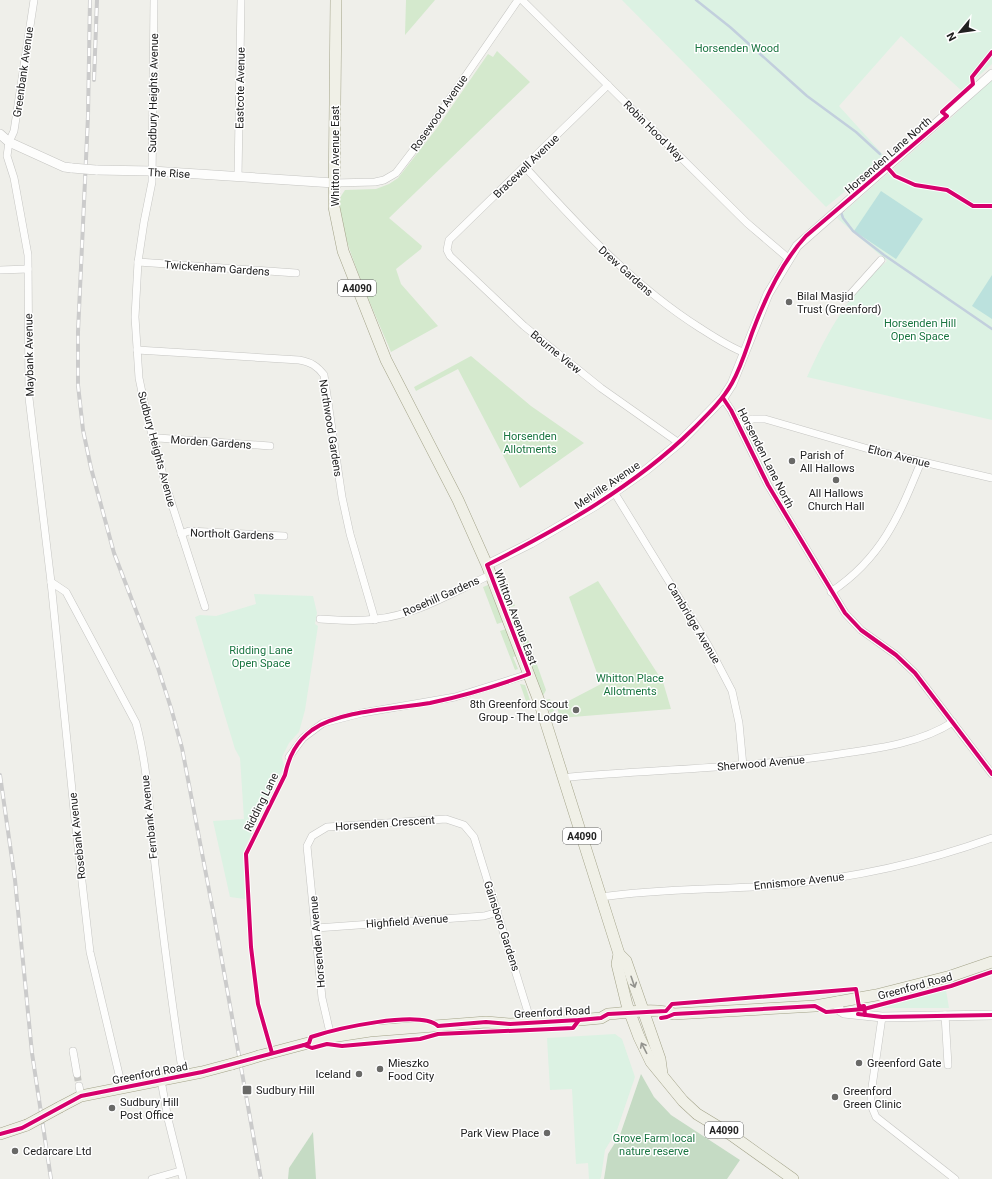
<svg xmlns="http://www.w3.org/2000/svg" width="992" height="1179" viewBox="0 0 992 1179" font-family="Roboto,sans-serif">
	<rect width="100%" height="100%" fill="#efefea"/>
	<g fill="#d4e9cd">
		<path d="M406 0H435L405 35Z"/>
		<path d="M497 51 530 82 389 218 422 246 421 249 396 269 401 284 438 326 391 352C378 320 336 231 340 200 340 197 343 193 345 190L376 189 389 184 398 178 437 128 488 54 493 57Z"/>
		<path d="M471 356 531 406 584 443 520 488 458 369 416 391 414 387Z"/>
		<path d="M500 568 515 606 510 607 498 579 500 576 499 571Z"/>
		<path d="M598 581 663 682 671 709 560 718 557 707 601 684 569 597Z"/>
		<path d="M488 585 503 622 497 624 483 587Z"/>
		<path d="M518 627 519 630 524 628 535 659 530 661Z"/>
		<path d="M506 629 516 656 513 657 518 669 515 670 500 631Z"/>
		<path d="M536 662 546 690 543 696 531 665Z"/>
		<path d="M520 684 525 685 530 700 526 701Z"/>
		<path d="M550 699 554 711 550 713 545 700Z"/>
	</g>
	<g fill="#c5dbc4">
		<path d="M641 1074 654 1097 671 1115 740 1160 727 1179H604L608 1154 620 1135Z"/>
		<path d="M313 1132 316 1179H288L289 1168Z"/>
	</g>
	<g fill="#dcf2e3">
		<path d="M622 0H992V64L962 91 901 36 839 106 886 158 826 207Z"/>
		<path d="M992 79V420L807 377C829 329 847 296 887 261L837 218 949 120Z"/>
		<path d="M254 594 313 596 317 613 315 624 318 626 305 710 299 732 289 743 282 757 284 766 243 852 245 899 230 897 213 821 244 819 240 758 235 749 195 617 200 615 216 616 256 604Z"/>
		<path d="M946 990 949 1008H882L881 1005Z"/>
		<path d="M615 1034 622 1039 635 1077 617 1130 605 1150 601 1177 600 1179H589L588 1163 576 1164 572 1089 550 1090 547 1038Z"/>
	</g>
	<g fill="#bbe1dd">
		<path d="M881 191 923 219 896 259 854 231Z"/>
		<path d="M992 275V319L972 306Z"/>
	</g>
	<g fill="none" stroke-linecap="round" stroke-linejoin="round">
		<g stroke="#c2cfdd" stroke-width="2.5">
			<path d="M696 0 730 27 807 96 856 132 880 154"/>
			<path d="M843 211 841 212 843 218 853 231 884 255 992 329"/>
		</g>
		<path stroke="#c6c6c2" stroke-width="7" stroke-dasharray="7 3.5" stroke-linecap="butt" d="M77 1074 79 1086"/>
		<defs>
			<g id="minor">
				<path d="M34 0 14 131 9 142 7 156 14 178 28 255 29 398 51 582 75 820 90 952 122 1087"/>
				<path d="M154 0 152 182 144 222 138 262 135 317 139 378 147 416 166 486 205 607"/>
				<path d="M522 0 747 223 788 258"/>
				<path d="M608 85 449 240 447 250 450 256 524 326 601 388 679 443"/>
				<path d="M525 167C579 226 632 285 700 328 714 337 729 347 745 353"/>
				<path d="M238 177 241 0"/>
				<path d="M334 183 375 182 384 180 396 173 422 139 518 0"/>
				<path d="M138 262 296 273"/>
				<path d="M0 270 28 269"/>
				<path d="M847 298 881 260"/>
				<path d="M137 350 299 360C311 362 317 366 324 375L342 497 350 534 375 620"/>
				<path d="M723 398 731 410 768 485 845 613 861 630 896 655 915 673 992 774"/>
				<path d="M738 423 753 419H765L872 450 992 478"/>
				<path d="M153 440 158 438 270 446"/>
				<path d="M614 492 708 645 732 691 739 723 743 766"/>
				<path d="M181 534 189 531 284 536"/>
				<path d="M51 582 66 592 136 723C148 768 150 818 155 865 163 935 172 1006 183 1076"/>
				<path d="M831 592C882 558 899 516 921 462"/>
				<path d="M320 619C338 620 357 622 376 619 416 615 454 592 490 575"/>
				<path d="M289 757 303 738 323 723 362 713 455 697 529 674"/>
				<path d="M565 779 570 777C662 769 754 768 846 753 882 748 922 742 953 722"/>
				<path d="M601 897C660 888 721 890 780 885 853 878 923 863 992 838"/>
				<path d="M316 928 484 916 498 912"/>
				<path d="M945 1015 948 1065"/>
				<path d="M882 1017 871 1094V1105L876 1117 955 1179"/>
				<path d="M331 1037 322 998 307 846 312 836 327 827 446 819 464 825 474 837 531 1022"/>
				<path d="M73 1051 77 1074"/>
				<path d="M161 1080 168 1119 183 1179"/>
				<path d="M79 1086 81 1096"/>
				<path d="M152 1179 180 1171"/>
			</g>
			<g id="tertiary">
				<path d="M0 134 9 142 64 167 72 168"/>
				<path d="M96 170 152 171 334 183"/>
				<path d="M487 565 531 543 596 505 646 470 679 443 723 398 732 384 768 294 797 246 992 74"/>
				<path d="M838 1001 839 1010 844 1013 882 1017 992 1015"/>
			</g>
			<g id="primary">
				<path d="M336 0 334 207 343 251 386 360 458 500 487 565 539 701 619 954 617 964 627 1005 639 1037 651 1062 683 1101 697 1114 730 1134 793 1179"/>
				<path d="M619 954 626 961 660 1059 662 1074"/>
				<path d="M259 1056 331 1037 370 1031 486 1022 510 1024 579 1020 601 1018 608 1014C628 1013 654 1007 674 1014L815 1006 876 995 951 976 992 962"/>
				<path d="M60 1107 81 1096 202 1072 232 1064"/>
				<path d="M0 1134 27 1125"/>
			</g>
		</defs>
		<use href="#minor" stroke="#c5c5c2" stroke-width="8"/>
		<use href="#tertiary" stroke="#c5c5c2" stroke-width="10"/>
		<use href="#primary" stroke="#a3a389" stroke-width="12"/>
		<use href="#minor" stroke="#fdfdfc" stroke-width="7"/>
		<use href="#tertiary" stroke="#fdfdfc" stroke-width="9"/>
		<use href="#primary" stroke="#f0f0e7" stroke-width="11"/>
		<defs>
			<g id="rail">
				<path d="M90 0 88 116 78 332V385L83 430 91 468 114 553 158 668 171 708 182 748 214 916 261 1179"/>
				<path d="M94 80 97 0"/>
				<path d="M0 775 15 880 32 1053 51 1179"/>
			</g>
		</defs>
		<use href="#rail" stroke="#cbcbcb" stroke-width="4"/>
		<use href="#rail" stroke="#fff" stroke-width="2.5" stroke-dasharray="8" stroke-linecap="butt"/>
		<defs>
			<path id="tertiary-bridge" d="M72 168 96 170"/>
			<g id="primary-bridge">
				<path d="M232 1064 259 1056"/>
				<path d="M27 1125 60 1107"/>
			</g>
		</defs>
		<use href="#tertiary-bridge" stroke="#c5c5c2" stroke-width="10" stroke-linecap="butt"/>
		<use href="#primary-bridge" stroke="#a3a389" stroke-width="12" stroke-linecap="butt"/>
		<use href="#tertiary-bridge" stroke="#fdfdfc" stroke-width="9"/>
		<use href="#primary-bridge" stroke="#f0f0e7" stroke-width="11"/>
		<defs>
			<g id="cycleway">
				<path d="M887 167 895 176 915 185 947 190 973 206H992"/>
				<path d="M723 398 731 410 768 485 845 613 861 630 896 655 915 673 992 774"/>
				<path d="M858 1014 882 1017 992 1015"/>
				<path d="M661 1018 667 1017 674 1014 815 1006 826 1012 864 1009 951 986 992 972"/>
				<path d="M304 1045 312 1048 327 1044 342 1046 420 1039 438 1034 573 1028 579 1020"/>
				<path d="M272 1053 258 1004 251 947 246 854 285 775C289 756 296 742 312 730 340 710 396 709 430 703 463 696 497 686 529 674L487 565C560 528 634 487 693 429 707 415 722 401 732 383 741 367 746 350 752 333 765 298 781 263 806 236L947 116 942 112 973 84 972 77 992 52"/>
				<path d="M0 1134 22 1128 81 1096 202 1072 304 1045 309 1043 311 1037C335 1029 420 1009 438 1026L486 1022 510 1024 579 1020 601 1018 608 1014 666 1011 672 1004 856 989 859 1007 864 1006 865 1015"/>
			</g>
		</defs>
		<use href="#cycleway" stroke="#fff" stroke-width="6"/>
		<use href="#cycleway" stroke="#d6006c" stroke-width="4"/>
	</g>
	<defs><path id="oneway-shaft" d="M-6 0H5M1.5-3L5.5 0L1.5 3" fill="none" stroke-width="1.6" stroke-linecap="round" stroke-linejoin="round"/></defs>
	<g stroke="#93938e">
		<use href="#oneway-shaft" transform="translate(633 982) rotate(71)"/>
		<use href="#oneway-shaft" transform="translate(644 1048) rotate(-117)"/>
	</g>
	<g fill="#696967" stroke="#fff" stroke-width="1.5">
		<circle cx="789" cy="302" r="4"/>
		<circle cx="792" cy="461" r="4"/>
		<circle cx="836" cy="480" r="4"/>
		<circle cx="576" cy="710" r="4"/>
		<circle cx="859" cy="1063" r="4"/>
		<circle cx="380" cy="1069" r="4"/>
		<circle cx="359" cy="1074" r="4"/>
		<rect x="242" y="1085" width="10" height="10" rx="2"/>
		<circle cx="835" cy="1097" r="4"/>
		<circle cx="112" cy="1108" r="4"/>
		<circle cx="547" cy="1133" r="4"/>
		<circle cx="15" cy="1151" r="4"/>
	</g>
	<g text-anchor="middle" stroke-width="3" stroke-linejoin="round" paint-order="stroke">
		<g fill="#fff" stroke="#646464" stroke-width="1">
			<rect x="338" y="280" width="38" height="16" rx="3"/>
			<rect x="563" y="828" width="38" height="16" rx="3"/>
			<rect x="705" y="1122" width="38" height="16" rx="3"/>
		</g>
		<g font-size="10" font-weight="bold" fill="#212121">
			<text x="357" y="292">A4090</text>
			<text x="582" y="840">A4090</text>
			<text x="724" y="1134">A4090</text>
		</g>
		<g font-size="11" fill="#1a7541" stroke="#fff">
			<text x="737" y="52">Horsenden Wood</text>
			<text x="920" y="327">Horsenden Hill<tspan x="920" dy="13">Open Space</tspan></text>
			<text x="530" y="440">Horsenden<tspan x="530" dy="13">Allotments</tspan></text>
			<text x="261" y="654">Ridding Lane<tspan x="261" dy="13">Open Space</tspan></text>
			<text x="630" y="682">Whitton Place<tspan x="630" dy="13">Allotments</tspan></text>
			<text x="654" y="1142">Grove Farm local<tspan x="654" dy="13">nature reserve</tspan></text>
		</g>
		<g font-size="11" fill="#212121" stroke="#fff">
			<text transform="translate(23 72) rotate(-82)" y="4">Greenbank Avenue</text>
			<text transform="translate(240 88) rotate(-89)" y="4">Eastcote Avenue</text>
			<text transform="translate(153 93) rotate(-89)" y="4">Sudbury Heights Avenue</text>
			<text transform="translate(439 113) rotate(-55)" y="4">Rosewood Avenue</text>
			<text transform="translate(654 131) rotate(45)" y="4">Robin Hood Way</text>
			<text transform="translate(888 155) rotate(-41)" y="4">Horsenden Lane North</text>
			<text transform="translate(335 156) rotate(-90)" y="4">Whitton Avenue East</text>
			<text transform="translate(526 166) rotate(-44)" y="4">Bracewell Avenue</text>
			<text transform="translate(169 173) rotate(3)" y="4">The Rise</text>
			<text transform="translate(217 268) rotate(4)" y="4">Twickenham Gardens</text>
			<text transform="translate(626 271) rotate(42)" y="4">Drew Gardens</text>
			<text transform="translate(556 352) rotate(39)" y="4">Bourne View</text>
			<text transform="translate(29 355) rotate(-91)" y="4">Maybank Avenue</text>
			<text transform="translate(331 428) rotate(81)" y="4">Northwood Gardens</text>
			<text transform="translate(211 442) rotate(4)" y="4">Morden Gardens</text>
			<text transform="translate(157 449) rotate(75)" y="4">Sudbury Heights Avenue</text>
			<text transform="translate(899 456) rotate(14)" y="4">Elton Avenue</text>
			<text transform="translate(766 458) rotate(63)" y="4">Horsenden Lane North</text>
			<text transform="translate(607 485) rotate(-34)" y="4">Melville Avenue</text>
			<text transform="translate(232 534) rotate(2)" y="4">Northolt Gardens</text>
			<text transform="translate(441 596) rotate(-24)" y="4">Rosehill Gardens</text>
			<text transform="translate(516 617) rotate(69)" y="4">Whitton Avenue East</text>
			<text transform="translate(694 623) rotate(59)" y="4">Cambridge Avenue</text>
			<text transform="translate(761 763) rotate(-5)" y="4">Sherwood Avenue</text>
			<text transform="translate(261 802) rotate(-64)" y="4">Ridding Lane</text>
			<text transform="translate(149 817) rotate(-96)" y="4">Fernbank Avenue</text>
			<text transform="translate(385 823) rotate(-4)" y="4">Horsenden Crescent</text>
			<text transform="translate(77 836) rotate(-96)" y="4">Rosebank Avenue</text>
			<text transform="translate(799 881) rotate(-6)" y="4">Ennismore Avenue</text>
			<text transform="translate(407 921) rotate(-4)" y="4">Highfield Avenue</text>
			<text transform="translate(502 926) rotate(72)" y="4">Gainsboro Gardens</text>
			<text transform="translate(317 942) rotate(-95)" y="4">Horsenden Avenue</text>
			<text transform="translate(915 986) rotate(-15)" y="4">Greenford Road</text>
			<text transform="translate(552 1012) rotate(-3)" y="4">Greenford Road</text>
			<text transform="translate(150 1073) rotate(-11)" y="4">Greenford Road</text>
		</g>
		<g font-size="11" fill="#212121" stroke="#fff" text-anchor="start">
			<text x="797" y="300">Bilal Masjid<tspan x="797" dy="13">Trust (Greenford)</tspan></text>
			<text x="800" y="459">Parish of<tspan x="800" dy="13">All Hallows</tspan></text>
			<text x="836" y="497" text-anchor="middle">All Hallows<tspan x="836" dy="13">Church Hall</tspan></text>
			<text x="568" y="708" text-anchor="end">8th Greenford Scout<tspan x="568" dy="13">Group - The Lodge</tspan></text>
			<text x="388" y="1067">Mieszko<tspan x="388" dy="13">Food City</tspan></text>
			<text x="867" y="1067">Greenford Gate</text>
			<text x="351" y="1078" text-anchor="end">Iceland</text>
			<text x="256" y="1094">Sudbury Hill</text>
			<text x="843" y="1095">Greenford<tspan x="843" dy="13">Green Clinic</tspan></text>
			<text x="120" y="1106">Sudbury Hill<tspan x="120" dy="13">Post Office</tspan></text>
			<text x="539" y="1137" text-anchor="end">Park View Place</text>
			<text x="23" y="1155">Cedarcare Ltd</text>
		</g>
	</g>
	<g transform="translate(960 32) rotate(241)" stroke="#ffffff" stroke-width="3" paint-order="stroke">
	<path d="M0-3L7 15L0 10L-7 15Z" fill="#212121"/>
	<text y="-6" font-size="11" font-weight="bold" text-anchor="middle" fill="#212121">N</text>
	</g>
</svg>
